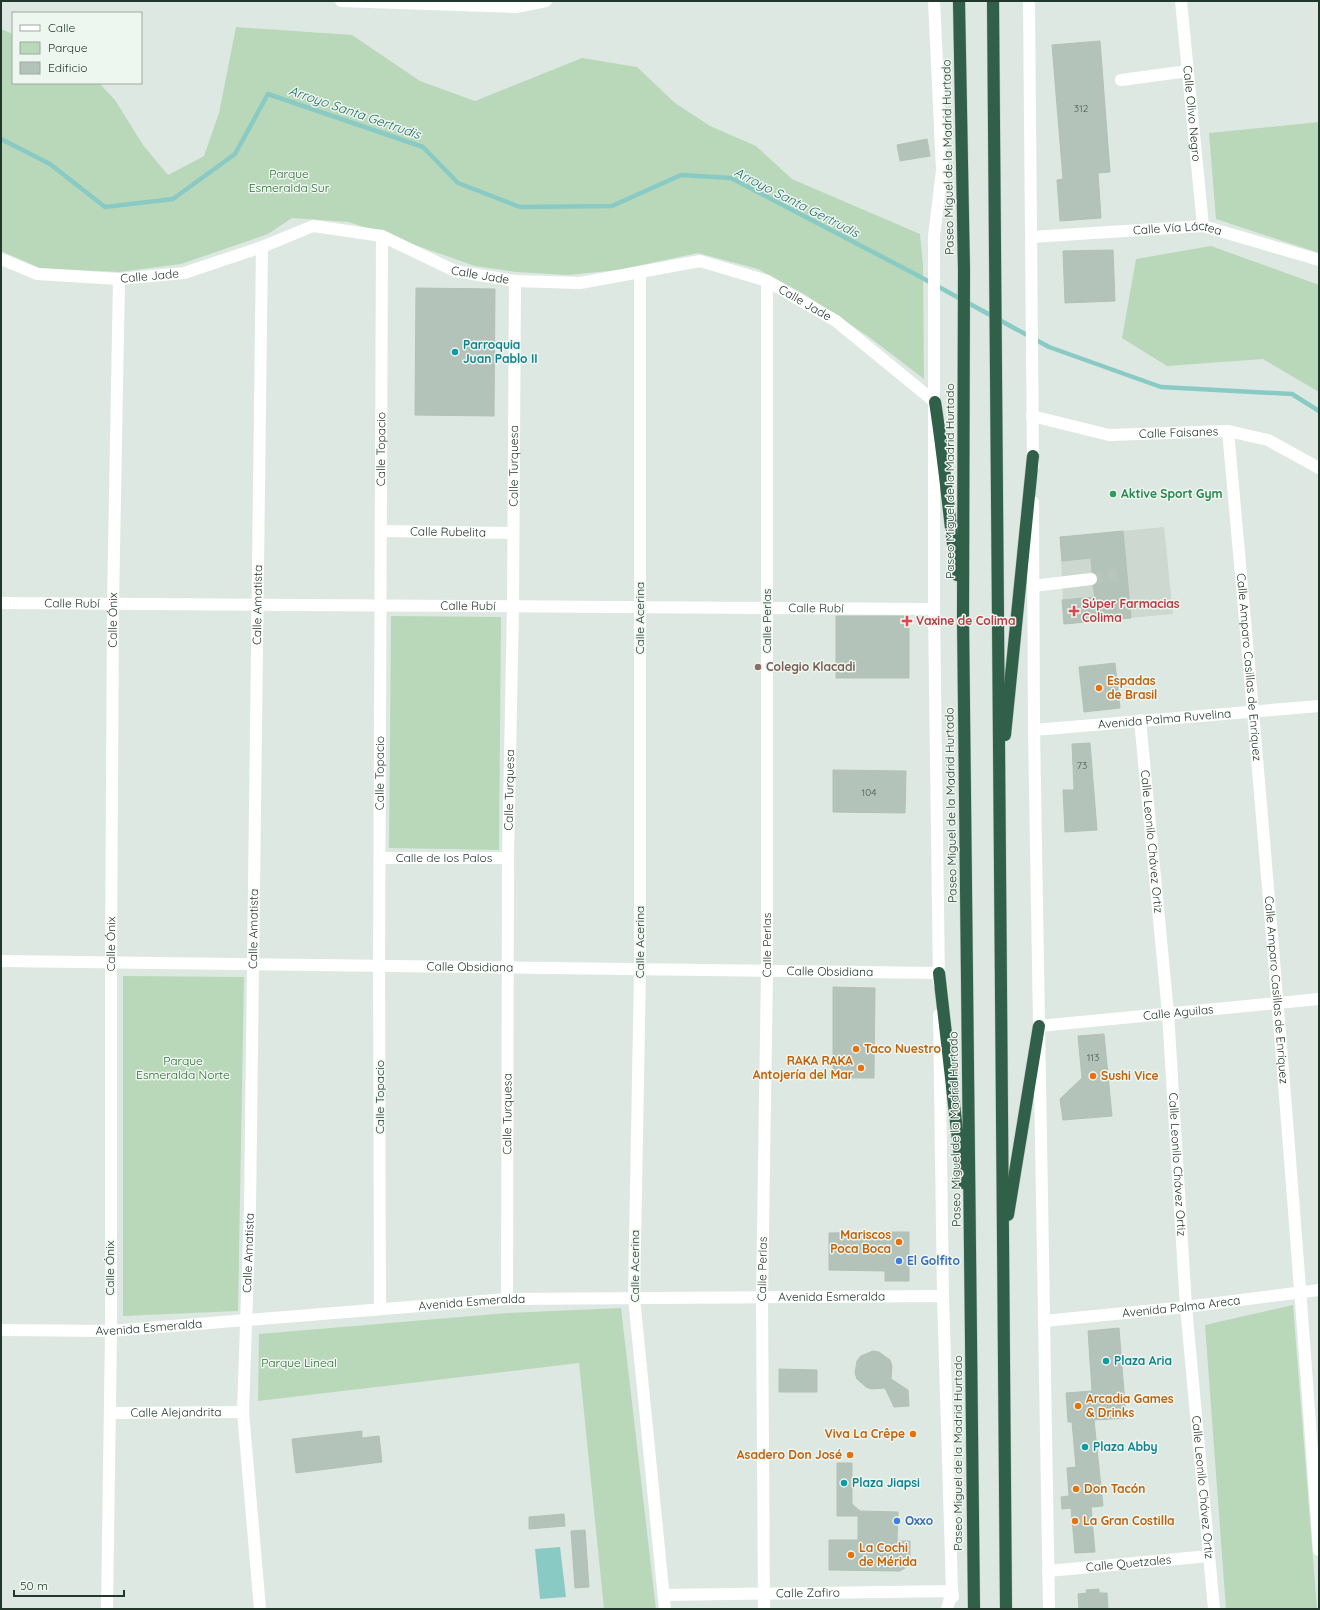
<svg xmlns="http://www.w3.org/2000/svg" width="1320" height="1610" viewBox="0 0 1320 1610" font-family="Quicksand,sans-serif">
	<rect width="100%" height="100%" fill="#dee8e2"/>
	<path fill="#cdd8d0" d="M1164 527 1173 614 1064 624 1060 537Z"/>
	<g fill="#b9d8b9">
		<path d="M236 27 352 35 420 81 475 101 582 58 637 67 675 103 710 126 756 146 792 179 920 234 923 265 924 379 869 337 804 294 758 269 698 253 618 270 568 275 516 272 475 266 349 222 292 218 268 234 181 264 119 272 40 268 1 251V29L13 34V83H99L115 100 143 145 168 175 204 156 219 113Z"/>
		<path d="M1319 122V253L1216 219 1209 133Z"/>
		<path d="M1211 246 1319 285V392L1263 359 1167 366 1122 338 1136 259Z"/>
		<path d="M391 616 501 617 499 850 389 848Z"/>
		<path d="M123 976 244 977 238 1311 123 1316Z"/>
		<path d="M1293 1305 1317 1609H1226L1205 1325Z"/>
		<path d="M621 1308 656 1609H604L579 1363 258 1401 259 1334 508 1313Z"/>
	</g>
	<path fill="#8acac4" d="M560 1547 566 1597 540 1599 535 1549Z"/>
	<g fill="none" stroke-linecap="round" stroke-linejoin="round">
		<path stroke="#8acac4" stroke-width="4.5" d="M1 139 50 164 105 207 173 199 235 154 268 94 423 147 458 183 520 207 612 206 681 175 731 178 915 274 1049 347 1161 387 1292 394 1319 411"/>
	</g>
	<g fill="#b4c3ba" stroke="#b2c1b7">
		<path d="M1100 41 1110 172 1098 173 1101 218 1060 221 1057 180 1063 179 1052 45Z"/>
		<path d="M927 139 930 156 900 161 897 145Z"/>
		<path d="M1113 250 1115 301 1065 303 1063 251Z"/>
		<path d="M416 288 495 289 494 416 415 415Z"/>
		<path d="M1123 531 1131 618 1064 624 1062 600 1095 597 1093 586 1098 582V578L1097 574 1092 572 1091 558 1062 561 1060 537Z"/>
		<rect x="836" y="616" width="73" height="62"/>
		<path d="M1115 663 1120 708 1084 712 1079 667Z"/>
		<path d="M1090 743 1097 830 1065 832 1063 790H1074L1072 744Z"/>
		<path d="M833 770 906 771 905 813 833 812Z"/>
		<path d="M833 987 875 988 874 1078H833Z"/>
		<path d="M1104 1034 1112 1116 1063 1120 1060 1099 1082 1078 1078 1036Z"/>
		<path d="M885 1232H909V1281H885V1271L829 1270V1233Z"/>
		<path d="M1119 1328 1126 1418 1094 1420 1103 1506 1091 1507 1095 1552 1075 1553 1071 1508 1062 1509 1061 1497 1069 1496 1067 1468 1076 1467 1072 1422H1068L1066 1393 1092 1391 1088 1331Z"/>
		<path d="M873 1351 879 1352 890 1360 892 1366 891 1379 908 1390 909 1406 894 1407 885 1388 871 1389 866 1387 857 1379 855 1373 857 1361 861 1356Z"/>
		<path d="M779 1369 817 1370V1392H779Z"/>
		<path d="M362 1431V1438L379 1436 382 1462 296 1473 292 1439Z"/>
		<path d="M837 1463H852V1504L860 1511 898 1512 897 1541H910V1565L900 1571 829 1570V1540H858V1516H837Z"/>
		<path d="M564 1514 565 1526 529 1529V1517Z"/>
		<path d="M585 1530 589 1587 575 1588 571 1531Z"/>
		<path d="M1099 1589V1593H1107L1108 1609H1079L1078 1594 1087 1593 1086 1590Z"/>
	</g>
	<g fill="none" stroke-linecap="round" stroke-linejoin="round">
		<path stroke="#b8c5be" stroke-width="12" stroke-dasharray="12 6" stroke-linecap="butt" d="M1091 579 1117 575"/>
		<defs>
			<g id="highway">
				<path d="M959 1 964 270 963 617 974 1609"/>
				<path d="M993 1 1006 1609"/>
				<path d="M935 402C944 459 949 517 957 575"/>
				<path d="M1005 735 1033 456"/>
				<path d="M939 973 963 1183"/>
				<path d="M1008 1215 1039 1026"/>
			</g>
		</defs>
		<use href="#highway" stroke="#bcc3c0" stroke-width="13"/>
		<g stroke="#fff" stroke-width="12">
			<path d="M341 1 516 7 546 1"/>
			<path d="M934 1 942 170 934 236V609L939 983"/>
			<path d="M1029 1 1033 466"/>
			<path id="s1" d="M1181 1 1203 226"/>
			<path d="M1121 80 1188 71"/>
			<path id="s2" d="M1031 237 1203 226 1319 260"/>
			<path id="s3" d="M1 259 37 274 119 279 184 273 262 247 313 226 382 236 455 271 515 281 580 283 700 261 767 281 836 321 935 402"/>
			<path d="M640 274V970L634 1298 665 1609"/>
			<path id="s4" d="M1032 416 1109 435 1228 431 1268 440 1319 468"/>
			<path id="s5" d="M1228 431C1262 804 1293 1177 1319 1550"/>
			<path d="M1033 502 1034 730 1049 1609"/>
			<path id="s6" d="M382 531 513 533"/>
			<path d="M1033 586 1091 579"/>
			<path id="s7" d="M1 603 934 609"/>
			<path id="s8" d="M1140 720 1168 1013 1186 1307 1214 1609"/>
			<path id="s9" d="M1034 730 1319 706"/>
			<path id="s10" d="M381 858H508"/>
			<path id="s11" d="M1 961 939 973"/>
			<path d="M939 1015 943 1296 952 1591 947 1609"/>
			<path id="s12" d="M1039 1026 1319 999"/>
			<path id="s13" d="M507 1299 508 858 513 606 515 281"/>
			<path id="s14" d="M380 1309 379 966 382 236"/>
			<path id="s15" d="M1044 1321 1186 1307 1319 1290"/>
			<path id="s16" d="M1 1330 111 1331 507 1299 943 1296"/>
			<path id="s17" d="M110 1413 243 1412"/>
			<path id="s18" d="M1048 1571 1209 1556"/>
			<path id="s19" d="M664 1595 952 1591 953 1597"/>
			<path id="s20" d="M107 1609 111 1331V963L113 604 119 279"/>
			<path id="s21" d="M260 1609 243 1412 250 1208 262 247"/>
			<path id="s22" d="M764 1609 762 1297 767 971V281"/>
		</g>
		<use href="#highway" stroke="#30604a" stroke-width="12"/>
	</g>
	<g fill="#0f9aa8" stroke="#eef6f0" stroke-width="1.5">
		<circle cx="455" cy="352" r="4"/>
		<circle cx="1106" cy="1361" r="4"/>
		<circle cx="1085" cy="1447" r="4"/>
		<circle cx="844" cy="1483" r="4"/>
	</g>
	<circle fill="#2e9e5b" stroke="#eef6f0" stroke-width="1.5" cx="1113" cy="494" r="4"/>
	<g fill="#e0444e" stroke="#eef6f0" stroke-width="1.5">
		<path d="M1072 605h4v4h4v4h-4v4h-4v-4h-4v-4h4z"/>
		<path d="M905 615h4v4h4v4h-4v4h-4v-4h-4v-4h4z"/>
	</g>
	<circle fill="#8d6e63" stroke="#eef6f0" stroke-width="1.5" cx="758" cy="667" r="4"/>
	<g fill="#e8710a" stroke="#eef6f0" stroke-width="1.5">
		<circle cx="1099" cy="688" r="4"/>
		<circle cx="856" cy="1049" r="4"/>
		<circle cx="861" cy="1068" r="4"/>
		<circle cx="1093" cy="1076" r="4"/>
		<circle cx="899" cy="1242" r="4"/>
		<circle cx="1078" cy="1406" r="4"/>
		<circle cx="913" cy="1434" r="4"/>
		<circle cx="850" cy="1455" r="4"/>
		<circle cx="1076" cy="1489" r="4"/>
		<circle cx="1075" cy="1521" r="4"/>
		<circle cx="851" cy="1555" r="4"/>
	</g>
	<g fill="#3f7fe0" stroke="#eef6f0" stroke-width="1.5">
		<circle cx="899" cy="1261" r="4"/>
		<circle cx="897" cy="1521" r="4"/>
	</g>
	<g text-anchor="middle" stroke-width="3" stroke-linejoin="round" paint-order="stroke">
		<g font-size="10" fill="#465a50">
			<text x="1081" y="112">312</text>
			<text x="1082" y="769">73</text>
			<text x="869" y="796">104</text>
			<text x="1093" y="1061">113</text>
		</g>
		<g font-size="12" fill="#21372c" stroke="#eef6f0">
			<text dy="4" stroke="none"><textPath href="#s1" startOffset="113">Calle Olivo Negro</textPath></text>
			<text transform="translate(948 157) rotate(-91)" y="4">Paseo Miguel de la Madrid Hurtado</text>
			<text dy="4" stroke="none"><textPath href="#s2" startOffset="147">Calle Vía Láctea</textPath></text>
			<text dy="4" stroke="none"><textPath href="#s3" startOffset="500">Calle Jade</textPath></text>
			<text dy="4" stroke="none"><textPath href="#s3" startOffset="152">Calle Jade</textPath></text>
			<text dy="4" stroke="none"><textPath href="#s3" startOffset="836">Calle Jade</textPath></text>
			<text dy="4" stroke="none"><textPath href="#s4" startOffset="149">Calle Faisanes</textPath></text>
			<text dy="4" stroke="none"><textPath href="#s14" startOffset="860">Calle Topacio</textPath></text>
			<text dy="4" stroke="none"><textPath href="#s13" startOffset="833">Calle Turquesa</textPath></text>
			<text transform="translate(950 481) rotate(-90)" y="4">Paseo Miguel de la Madrid Hurtado</text>
			<text dy="4" stroke="none"><textPath href="#s6" startOffset="66">Calle Rubelita</textPath></text>
			<text dy="4" stroke="none"><textPath href="#s7" startOffset="71">Calle Rubí</textPath></text>
			<text dy="4" stroke="none"><textPath href="#s21" startOffset="1005">Calle Amatista</textPath></text>
			<text dy="4" stroke="none"><textPath href="#s7" startOffset="467">Calle Rubí</textPath></text>
			<text dy="4" stroke="none"><textPath href="#s7" startOffset="815">Calle Rubí</textPath></text>
			<text transform="translate(640 618) rotate(-90)" y="4">Calle Acerina</text>
			<text dy="4" stroke="none"><textPath href="#s20" startOffset="989">Calle Ónix</textPath></text>
			<text transform="translate(767 621) rotate(-90)" y="4">Calle Perlas</text>
			<text dy="4" stroke="none"><textPath href="#s5" startOffset="237">Calle Amparo Casillas de Enríquez</textPath></text>
			<text dy="4" stroke="none"><textPath href="#s9" startOffset="131">Avenida Palma Ruvelina</textPath></text>
			<text dy="4" stroke="none"><textPath href="#s14" startOffset="536">Calle Topacio</textPath></text>
			<text dy="4" stroke="none"><textPath href="#s13" startOffset="509">Calle Turquesa</textPath></text>
			<text transform="translate(951 805) rotate(-91)" y="4">Paseo Miguel de la Madrid Hurtado</text>
			<text dy="4" stroke="none"><textPath href="#s8" startOffset="122">Calle Leonilo Chávez Ortiz</textPath></text>
			<text dy="4" stroke="none"><textPath href="#s10" startOffset="63">Calle de los Palos</textPath></text>
			<text dy="4" stroke="none"><textPath href="#s21" startOffset="681">Calle Amatista</textPath></text>
			<text transform="translate(640 942) rotate(-90)" y="4">Calle Acerina</text>
			<text dy="4" stroke="none"><textPath href="#s20" startOffset="665">Calle Ónix</textPath></text>
			<text dy="4" stroke="none"><textPath href="#s22" startOffset="664">Calle Perlas</textPath></text>
			<text dy="4" stroke="none"><textPath href="#s11" startOffset="469">Calle Obsidiana</textPath></text>
			<text dy="4" stroke="none"><textPath href="#s11" startOffset="829">Calle Obsidiana</textPath></text>
			<text dy="4" stroke="none"><textPath href="#s5" startOffset="561">Calle Amparo Casillas de Enríquez</textPath></text>
			<text dy="4" stroke="none"><textPath href="#s12" startOffset="140">Calle Aguilas</textPath></text>
			<text transform="translate(380 1097) rotate(-90)" y="4">Calle Topacio</text>
			<text dy="4" stroke="none"><textPath href="#s13" startOffset="185">Calle Turquesa</textPath></text>
			<text transform="translate(955 1129) rotate(-91)" y="4">Paseo Miguel de la Madrid Hurtado</text>
			<text dy="4" stroke="none"><textPath href="#s8" startOffset="446">Calle Leonilo Chávez Ortiz</textPath></text>
			<text dy="4" stroke="none"><textPath href="#s21" startOffset="357">Calle Amatista</textPath></text>
			<text transform="translate(635 1266) rotate(-90)" y="4">Calle Acerina</text>
			<text transform="translate(110 1268) rotate(-90)" y="4">Calle Ónix</text>
			<text dy="4" stroke="none"><textPath href="#s22" startOffset="340">Calle Perlas</textPath></text>
			<text dy="4" stroke="none"><textPath href="#s16" startOffset="832">Avenida Esmeralda</textPath></text>
			<text dy="4" stroke="none"><textPath href="#s16" startOffset="472">Avenida Esmeralda</textPath></text>
			<text dy="4" stroke="none"><textPath href="#s15" startOffset="138">Avenida Palma Areca</textPath></text>
			<text dy="4" stroke="none"><textPath href="#s16" startOffset="148">Avenida Esmeralda</textPath></text>
			<text dy="4" stroke="none"><textPath href="#s17" startOffset="66">Calle Alejandrita</textPath></text>
			<text transform="translate(958 1453) rotate(-90)" y="4">Paseo Miguel de la Madrid Hurtado</text>
			<text dy="4" stroke="none"><textPath href="#s8" startOffset="770">Calle Leonilo Chávez Ortiz</textPath></text>
			<text dy="4" stroke="none"><textPath href="#s18" startOffset="81">Calle Quetzales</textPath></text>
			<text dy="4" stroke="none"><textPath href="#s19" startOffset="144">Calle Zafiro</textPath></text>
		</g>
		<g font-size="12" fill="#2f6a37" stroke="#eef6f0">
			<text x="289" y="178">Parque<tspan x="289" dy="14">Esmeralda Sur</tspan></text>
			<text x="183" y="1065">Parque<tspan x="183" dy="14">Esmeralda Norte</tspan></text>
			<text x="299" y="1367">Parque Lineal</text>
		</g>
		<g font-size="12" font-weight="bold" fill="#0d838f" stroke="#eef6f0" text-anchor="start">
			<text x="463" y="349">Parroquia<tspan x="463" dy="14">Juan Pablo II</tspan></text>
			<text x="1114" y="1365">Plaza Aria</text>
			<text x="1093" y="1451">Plaza Abby</text>
			<text x="852" y="1487">Plaza Jiapsi</text>
		</g>
		<g font-size="12" font-weight="bold" fill="#27864d" stroke="#eef6f0" text-anchor="start">
			<text x="1121" y="498">Aktive Sport Gym</text>
		</g>
		<g font-size="12" font-weight="bold" fill="#be3a42" stroke="#eef6f0" text-anchor="start">
			<text x="1082" y="608">Súper Farmacias<tspan x="1082" dy="14">Colima</tspan></text>
			<text x="916" y="625">Vaxine de Colima</text>
		</g>
		<g font-size="12" font-weight="bold" fill="#785e54" stroke="#eef6f0" text-anchor="start">
			<text x="766" y="671">Colegio Klacadi</text>
		</g>
		<g font-size="12" font-weight="bold" fill="#c56008" stroke="#eef6f0" text-anchor="start">
			<text x="1107" y="685">Espadas<tspan x="1107" dy="14">de Brasil</tspan></text>
			<text x="864" y="1053">Taco Nuestro</text>
			<text x="853" y="1065" text-anchor="end">RAKA RAKA<tspan x="853" dy="14">Antojería del Mar</tspan></text>
			<text x="1101" y="1080">Sushi Vice</text>
			<text x="891" y="1239" text-anchor="end">Mariscos<tspan x="891" dy="14">Poca Boca</tspan></text>
			<text x="1086" y="1403">Arcadia Games<tspan x="1086" dy="14">&amp; Drinks</tspan></text>
			<text x="905" y="1438" text-anchor="end">Viva La Crêpe</text>
			<text x="842" y="1459" text-anchor="end">Asadero Don José</text>
			<text x="1084" y="1493">Don Tacón</text>
			<text x="1083" y="1525">La Gran Costilla</text>
			<text x="859" y="1552">La Cochi<tspan x="859" dy="14">de Mérida</tspan></text>
		</g>
		<g font-size="12" font-weight="bold" fill="#366cbe" stroke="#eef6f0" text-anchor="start">
			<text x="907" y="1265">El Golfito</text>
			<text x="905" y="1525">Oxxo</text>
		</g>
		<g font-size="13" font-style="italic" fill="#216d67" stroke="#eef6f0">
			<text transform="translate(355 112) rotate(19)" y="5">Arroyo Santa Gertrudis</text>
			<text transform="translate(797 202) rotate(27)" y="5">Arroyo Santa Gertrudis</text>
		</g>
	</g>
	<rect width="1320" height="1610" fill="none" stroke="#21372c" stroke-width="4"/>
	<rect x="12" y="12" width="130" height="72" fill="#eef6f0" stroke="#9caaa2"/>
	<rect x="20" y="25" width="20" height="6" fill="#ffffff" stroke="#9caaa2"/>
	<text x="48" y="32" font-size="12" fill="#21372c">Calle</text>
	<rect x="20" y="42" width="20" height="12" fill="#b9d8b9" stroke="#9caaa2"/>
	<text x="48" y="52" font-size="12" fill="#21372c">Parque</text>
	<rect x="20" y="62" width="20" height="12" fill="#b4c3ba" stroke="#9caaa2"/>
	<text x="48" y="72" font-size="12" fill="#21372c">Edificio</text>
	<path d="M14 1590v6h110v-6" fill="none" stroke="#21372c" stroke-width="2"/>
	<text x="20" y="1590" font-size="12" fill="#21372c" stroke="#eef6f0" stroke-width="3" paint-order="stroke">50 m</text>
</svg>
